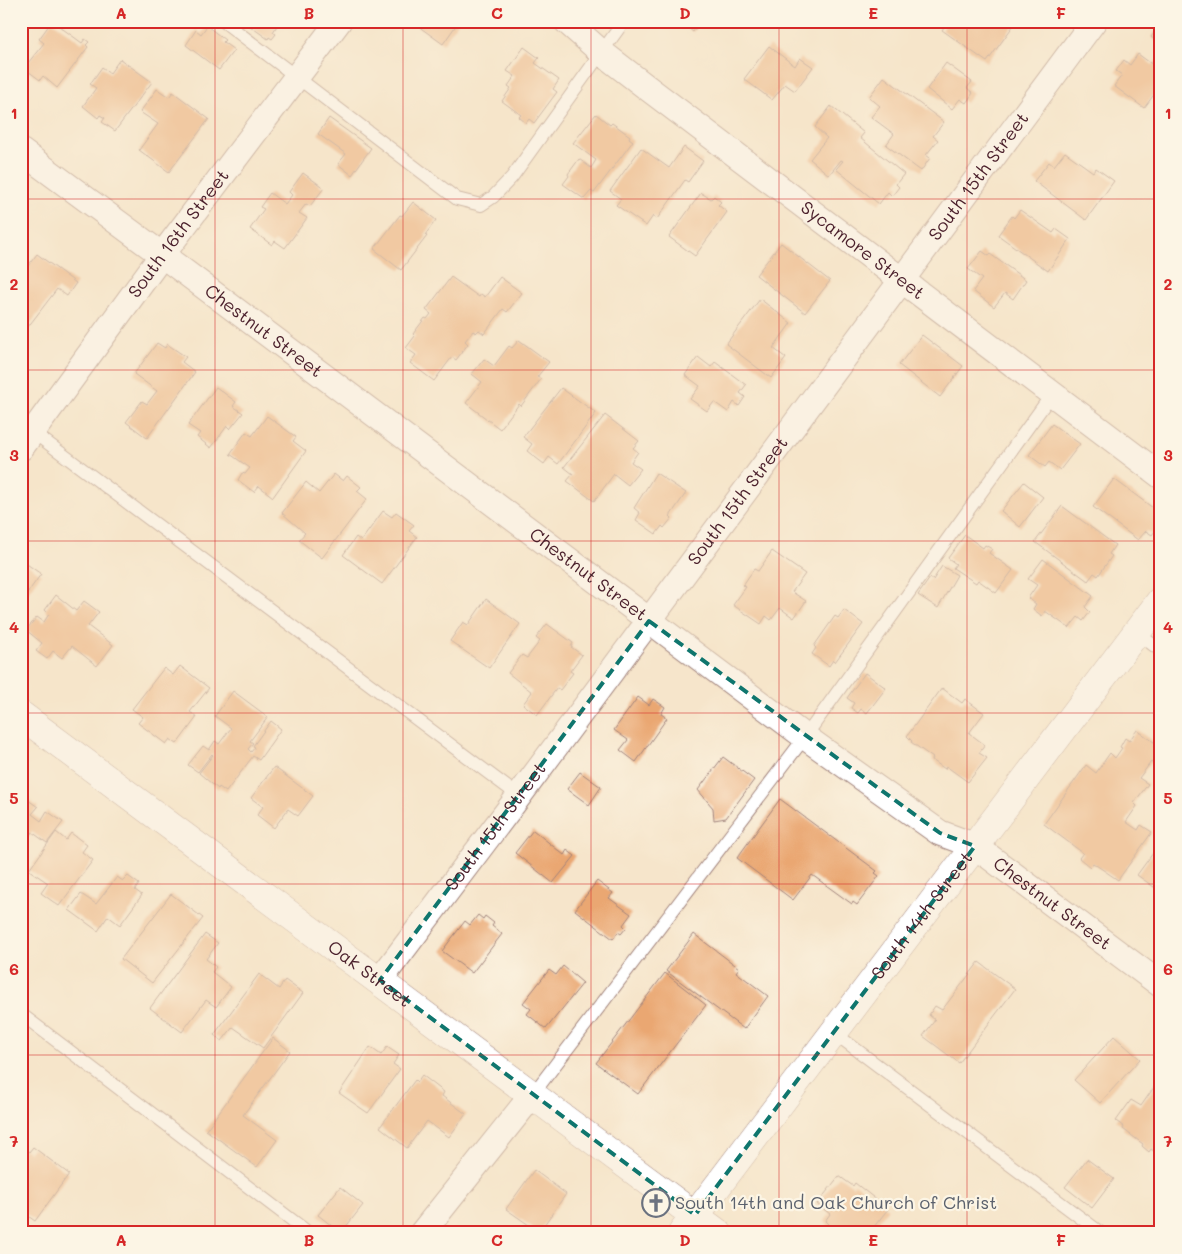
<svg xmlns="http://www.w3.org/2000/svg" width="1182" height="1254" viewBox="0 0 1182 1254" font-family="Mali,sans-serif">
	<rect width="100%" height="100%" fill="#fcf5e5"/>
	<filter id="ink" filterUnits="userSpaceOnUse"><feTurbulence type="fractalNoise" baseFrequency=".02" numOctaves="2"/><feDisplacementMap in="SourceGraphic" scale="10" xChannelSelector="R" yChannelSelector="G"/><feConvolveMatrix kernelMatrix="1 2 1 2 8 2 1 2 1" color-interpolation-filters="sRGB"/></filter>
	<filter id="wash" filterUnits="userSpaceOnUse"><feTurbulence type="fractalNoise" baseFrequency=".0096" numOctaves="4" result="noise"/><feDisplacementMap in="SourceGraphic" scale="20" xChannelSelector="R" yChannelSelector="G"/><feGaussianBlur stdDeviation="1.12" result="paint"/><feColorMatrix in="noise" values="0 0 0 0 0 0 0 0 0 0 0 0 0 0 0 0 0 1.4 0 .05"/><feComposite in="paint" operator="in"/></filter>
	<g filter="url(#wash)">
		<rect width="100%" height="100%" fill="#f6e5cb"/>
		<g id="blocks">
			<g fill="#eaa772">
				<path d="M52 21 82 43 85 39 89 42 86 45 88 47 57 88 43 76 40 80 24 68 44 43 39 39Z"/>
				<path d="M243 21H280L273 32 276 34 272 39 269 37 268 39Z"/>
				<path d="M411 21H459L443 44Z"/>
				<path d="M679 21H701L693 32Z"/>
				<path d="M948 21H1015L1016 22 987 62 942 30Z"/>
				<path d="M1151 21H1161V45L1151 37 1159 27Z"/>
				<path d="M207 26 225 40 223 42 234 50 219 70 186 45 196 30 201 34Z"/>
				<path d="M769 46 795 66 800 58 813 67 795 91 785 84 772 100 744 79Z"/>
				<path d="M524 47 539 58 535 63 559 80 553 89 557 92 534 123 529 119 526 123 519 117 521 115 502 101 511 88 508 86 515 76 507 71Z"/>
				<path d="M1138 54 1153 65 1161 55V89L1159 88 1144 108 1114 86 1122 75 1116 71 1124 60 1130 65Z"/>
				<path d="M120 59 152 82 115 131 102 122 105 118 100 115 98 118 83 106 96 88 90 84 102 67 110 73Z"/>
				<path d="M946 63 972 82 967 88 973 93 966 103 960 99 952 109 927 89Z"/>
				<path d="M884 77 944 122 933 136 938 140 926 155 930 158 921 171 886 145 894 134 871 117 880 106 869 97Z"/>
				<path d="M157 89 169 97 173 92 209 119 169 172 139 150 158 124 140 112Z"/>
				<path d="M831 106 864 133 860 138 904 174 896 184 899 187 892 196 888 192 879 204 836 169 843 161 841 160 829 175 810 159 827 138 815 127Z"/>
				<path d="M596 114 610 125 612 123 630 136 629 138 633 141 594 193 591 191 584 199 563 184 569 176 568 174 579 159 591 168 596 160 573 143Z"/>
				<path d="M329 118 371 148 352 175 338 164 346 154 318 134Z"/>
				<path d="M684 147 703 161 688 182 685 180 657 219 653 216 646 226 616 205 621 199 610 191 641 148 669 168Z"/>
				<path d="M1065 152 1093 172 1096 168 1114 181 1086 220 1034 181 1049 162 1054 166Z"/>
				<path d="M303 173 324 188 310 206 306 204 299 213 307 218 285 248 275 241 272 245 250 229 264 209 260 207 270 193 285 204 292 195 289 192Z"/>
				<path d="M701 193 711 199 714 196 721 202 718 205 727 212 695 256 669 237Z"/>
				<path d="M413 202 436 220 425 235 427 236 401 270 374 249 400 215 402 216Z"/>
				<path d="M1020 210 1053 233 1056 229 1070 239 1048 271 998 235 1012 216 1014 218Z"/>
				<path d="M781 243 830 281 805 313 756 275Z"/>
				<path d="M982 251 989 256 990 254 1026 280 1013 299 1005 293 994 307 973 291 982 279 968 269Z"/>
				<path d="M37 254 76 283 67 296 57 289 21 336V275Z"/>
				<path d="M451 277 479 297 481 294 485 297 500 277 522 293 507 312 503 309 484 334 479 330 476 333 473 331 465 341 468 344 456 360 452 357 434 381 410 363 416 355 406 348 415 336 413 334 425 318 427 319 431 314 426 310Z"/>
				<path d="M760 299 791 323 773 348 786 358 771 378 726 344Z"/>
				<path d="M922 335 963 366 940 397 899 365Z"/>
				<path d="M519 340 549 362 537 377 541 379 521 406 519 404 500 429 466 403 482 382 472 374 484 359 494 366 509 346 512 348Z"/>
				<path d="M157 343 165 348 167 344 186 357 182 362 195 372 147 438 126 422 142 401 147 404 157 391 134 374Z"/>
				<path d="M698 357 711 367 715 362 746 385 740 393 745 397 739 406 734 402 728 412 714 402 707 411 690 399 700 386 685 375Z"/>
				<path d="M216 387 236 402 233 406 243 413 230 429 227 426 211 448 197 437 200 433 188 425Z"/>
				<path d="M561 388 596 413 558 464 549 457 544 464 527 451 532 444 523 437Z"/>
				<path d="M605 415 639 441 633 448 638 452 631 462 641 469 628 485 614 474 594 501 567 481 573 474 564 467Z"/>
				<path d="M267 416 296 437 293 441 306 451 273 497 259 486 254 492 238 480 242 473 245 474 250 468 230 454 246 432 252 436Z"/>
				<path d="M1052 424 1080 444 1060 470 1049 462 1045 467 1029 455Z"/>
				<path d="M656 473 686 493 670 516 672 518 664 528 662 526 656 534 636 520 640 513 634 508Z"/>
				<path d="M334 474 343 481 347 476 361 487 357 491 367 499 322 558 299 540 305 533 282 513 306 482 319 493Z"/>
				<path d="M1114 479 1161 514V523L1152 535 1146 531 1138 540 1093 507Z"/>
				<path d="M1024 482 1043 497 1020 527 1001 511Z"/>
				<path d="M1062 506 1115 545 1109 554 1112 556 1098 576 1094 573 1088 581 1035 542Z"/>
				<path d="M383 511 392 517 396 512 414 525 409 531 417 537 382 584 343 555 356 537 361 541Z"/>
				<path d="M965 535 983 548 985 545 992 549 989 553 1013 570 996 593 978 580 976 583 953 568 956 564 948 558Z"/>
				<path d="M772 551 805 574 792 592 806 601 794 618 780 608 771 620 766 616 761 624 733 605 746 587 743 585 754 569 758 571Z"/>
				<path d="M1043 559 1093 596 1085 607 1090 612 1083 621 1078 617 1069 628 1045 611 1042 616 1033 609 1036 604 1028 598 1037 585 1028 579Z"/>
				<path d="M21 560 41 574 21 602Z"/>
				<path d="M942 566 957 575 938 608 918 595 930 578 933 580Z"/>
				<path d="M56 595 76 611 84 601 99 612 88 626 113 645 97 666 72 646 62 658 53 651 47 659 36 651 42 643 26 630 37 617 44 622 49 614 45 610Z"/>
				<path d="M486 599 520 624 489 668 450 641 463 622 468 625Z"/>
				<path d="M844 610 863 624 835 662 833 660 829 666 812 654 816 648 814 646 835 616 838 618Z"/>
				<path d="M547 624 573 643 571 647 582 655 570 671 573 673 560 690 557 688 537 715 523 704 532 692 508 673 522 655 527 658 540 641 536 638Z"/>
				<path d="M180 666 209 688 190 712 197 717 177 744 170 739 166 744 138 723 143 717 132 709 164 668 173 675Z"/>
				<path d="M865 673 886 688 867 713 861 709 858 713 851 708 854 703 847 698Z"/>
				<path d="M942 688 962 703 965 699 984 713 969 733 985 745 979 753 987 758 968 782 946 766 945 769 932 760 933 758 911 742 912 741 907 736Z"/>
				<path d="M233 691 268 717 250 741 253 743 248 749 251 752 255 747 253 746 271 721 281 729 259 760 253 756 226 792 219 787 218 789 199 773 213 755 212 754 198 772 188 765 203 746 209 750 215 741 219 744 231 728 215 716Z"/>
				<path d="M638 697 649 705 653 699 665 707 661 714 667 718 636 762 620 750 628 740 614 730Z"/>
				<path d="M1137 730 1161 747 1157 754 1161 757 1155 766 1151 762 1139 778 1148 784 1134 803 1137 806 1126 822 1138 830 1141 825 1152 832 1118 880 1093 863 1090 867 1079 858 1083 853 1044 824 1086 765 1096 773 1110 753 1115 758 1122 748 1120 747 1125 738 1129 741Z"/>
				<path d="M723 757 754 780 726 818 714 820 713 808 698 790Z"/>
				<path d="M274 767 313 796 298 816 288 809 274 828 257 815 263 807 251 798Z"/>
				<path d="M580 772 601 787 589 805 567 789Z"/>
				<path d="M21 795 38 807 32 814 41 821 47 811 63 822 47 843 32 832 21 847Z"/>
				<path d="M780 799 877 871 875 873 879 876 857 905 853 902 852 904 812 875 793 900 737 858Z"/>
				<path d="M533 830 564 855 567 850 575 856 553 883 515 853Z"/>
				<path d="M56 832 66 840 71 833 87 845 82 852 93 860 59 906 41 893 48 883 29 870Z"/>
				<path d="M1161 842V892L1137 875Z"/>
				<path d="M128 876 139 884 135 890 142 895 120 925 108 916 98 931 69 910 81 894 96 904 117 877 123 881Z"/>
				<path d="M597 881 613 893 609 898 631 914 623 925 626 928 621 934 618 932 613 939 575 910Z"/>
				<path d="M171 894 203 918 152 983 121 959Z"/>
				<path d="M478 915 483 919 485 916 494 923 492 926 502 934 472 973 442 951 465 921 470 925Z"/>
				<path d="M205 934 218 943 206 959 216 967 212 972 231 987 216 1007 206 1000 182 1032 150 1008Z"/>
				<path d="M694 934 739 968 736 972 768 996 744 1029 666 971Z"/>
				<path d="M979 962 1015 989 959 1063 923 1036 935 1020 929 1015 935 1006 942 1010Z"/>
				<path d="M563 966 583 983 546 1029 527 1014 531 1009 523 1003 549 970 556 975Z"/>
				<path d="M665 973 706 1005 638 1094 596 1063Z"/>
				<path d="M259 974 279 989 285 980 303 993 263 1048 233 1027 222 1041 214 1035Z"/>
				<path d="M1114 1036 1140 1059 1100 1103 1074 1080Z"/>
				<path d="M273 1038 290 1051 243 1115 277 1140 257 1167 206 1130Z"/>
				<path d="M370 1047 381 1055 387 1047 399 1055 393 1064 400 1069 368 1113 339 1093Z"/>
				<path d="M422 1075 444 1092 442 1096 466 1114 449 1137 427 1121 407 1148 380 1127 415 1080 417 1082Z"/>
				<path d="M1159 1080 1161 1081V1148L1157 1153 1151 1149 1149 1152 1142 1146 1143 1144 1123 1129 1124 1127 1116 1121 1131 1100 1141 1106Z"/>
				<path d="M21 1147 29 1152 33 1147 69 1174 35 1221 21 1211Z"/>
				<path d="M1087 1159 1114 1179 1092 1208 1065 1187Z"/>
				<path d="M534 1170 566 1194 539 1232 506 1209Z"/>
				<path d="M839 1176 853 1186 855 1183 888 1209 869 1233H824L823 1231 828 1224 825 1221 830 1214 817 1204Z"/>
				<path d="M340 1187 363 1205 341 1233 318 1215Z"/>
			</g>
		</g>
	</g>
	<g filter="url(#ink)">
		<use href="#blocks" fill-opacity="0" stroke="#a0827b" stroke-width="1"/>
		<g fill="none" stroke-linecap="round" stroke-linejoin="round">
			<defs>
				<g id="service">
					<path d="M223 21 457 199 481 205 493 197 512 177 624 21"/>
					<path d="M21 423 519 796"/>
					<path d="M1136 632 1161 651"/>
					<path d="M21 1014 309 1233"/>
					<path d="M833 1032 1101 1233"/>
					<path d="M533 1094 805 737 1052 394"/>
				</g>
				<g id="minor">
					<path id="s1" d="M566 21 601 52 645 86 1161 476"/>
					<path id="s2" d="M21 151 162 255 805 737 940 833 975 846 1161 985"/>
					<path id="s3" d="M21 448 162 255 339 21"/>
					<path id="s4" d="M380 980 519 796 1094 21"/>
					<path d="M422 1233 533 1094"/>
				</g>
				<g id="tertiary">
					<path id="s5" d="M21 715 718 1233"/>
				</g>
				<g id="secondary">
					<path id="s6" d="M682 1233 1161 600"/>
				</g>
			</defs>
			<use href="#service" stroke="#a0827b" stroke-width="14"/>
			<use href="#minor" stroke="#a0827b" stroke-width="27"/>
			<use href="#tertiary" stroke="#a0827b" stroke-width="29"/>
			<use href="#secondary" stroke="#a0827b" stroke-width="29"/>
			<use href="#service" stroke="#fff" stroke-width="12"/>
			<use href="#minor" stroke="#fff" stroke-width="25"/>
			<use href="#tertiary" stroke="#fff" stroke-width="28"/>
			<use href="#secondary" stroke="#fff" stroke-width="28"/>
		</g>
	</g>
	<path d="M0 0H1182V1254H0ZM649 621 940 833 975 846 695 1215 380 980Z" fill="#f6e5cb" fill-opacity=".55" fill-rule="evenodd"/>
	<path fill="none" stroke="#0f766e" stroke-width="4" stroke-dasharray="10 6" stroke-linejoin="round" d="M649 621 940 833 975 846 695 1215 380 980Z"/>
	<path fill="none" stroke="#d62828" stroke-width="1" stroke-opacity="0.55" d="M215 21V1233M403 21V1233M591 21V1233M779 21V1233M967 21V1233M21 199H1161M21 370H1161M21 541H1161M21 713H1161M21 884H1161M21 1055H1161"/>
	<defs>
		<symbol id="church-ring" viewBox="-11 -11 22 22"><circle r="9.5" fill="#fcf5e5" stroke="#6b7280" stroke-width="1.5"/><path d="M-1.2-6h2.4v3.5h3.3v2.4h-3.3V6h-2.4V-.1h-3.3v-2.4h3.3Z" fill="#6b7280"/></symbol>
	</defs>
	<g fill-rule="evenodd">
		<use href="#church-ring" x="640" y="1187" width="32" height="32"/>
	</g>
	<g text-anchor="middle" stroke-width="4.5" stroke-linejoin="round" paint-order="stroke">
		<g font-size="18" fill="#4a1f2b" stroke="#fcf5e5">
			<text dy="6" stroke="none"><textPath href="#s4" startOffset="1002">South 15th Street</textPath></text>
			<text dy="6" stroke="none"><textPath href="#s3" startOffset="266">South 16th Street</textPath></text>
			<text dy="6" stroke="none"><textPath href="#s1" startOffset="375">Sycamore Street</textPath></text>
			<text dy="6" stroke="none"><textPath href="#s2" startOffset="302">Chestnut Street</textPath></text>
			<text dy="6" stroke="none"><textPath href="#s4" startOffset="598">South 15th Street</textPath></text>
			<text dy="6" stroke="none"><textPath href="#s2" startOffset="708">Chestnut Street</textPath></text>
			<text dy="6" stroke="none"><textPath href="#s4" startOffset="192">South 15th Street</textPath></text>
			<text dy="6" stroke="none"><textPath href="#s2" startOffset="1278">Chestnut Street</textPath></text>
			<text dy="6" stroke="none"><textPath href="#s6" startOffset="398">South 14th Street</textPath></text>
			<text dy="6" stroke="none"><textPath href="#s5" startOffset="434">Oak Street</textPath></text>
		</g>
		<g font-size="18" fill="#5b616d" stroke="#fcf5e5" text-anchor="start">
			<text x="675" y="1209">South 14th and Oak Church of Christ</text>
		</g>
	</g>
	<rect width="1182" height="1254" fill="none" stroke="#fcf5e5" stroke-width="55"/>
	<rect x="28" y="28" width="1126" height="1198" fill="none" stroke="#d62828" stroke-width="2"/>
	<g font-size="16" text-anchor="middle" font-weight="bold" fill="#d62828">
		<text x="121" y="19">A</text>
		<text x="309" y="19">B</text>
		<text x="497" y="19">C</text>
		<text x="685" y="19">D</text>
		<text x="873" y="19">E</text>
		<text x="1061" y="19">F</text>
		<text x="14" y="119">1</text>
		<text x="1168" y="119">1</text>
		<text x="14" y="290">2</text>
		<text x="1168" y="290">2</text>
		<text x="14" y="461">3</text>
		<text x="1168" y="461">3</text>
		<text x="14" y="633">4</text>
		<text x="1168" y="633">4</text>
		<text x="14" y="804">5</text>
		<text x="1168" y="804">5</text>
		<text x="14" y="975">6</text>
		<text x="1168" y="975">6</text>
		<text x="14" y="1147">7</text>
		<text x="1168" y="1147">7</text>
		<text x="121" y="1246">A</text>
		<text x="309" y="1246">B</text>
		<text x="497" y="1246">C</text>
		<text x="685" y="1246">D</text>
		<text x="873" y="1246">E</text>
		<text x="1061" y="1246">F</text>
	</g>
</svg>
